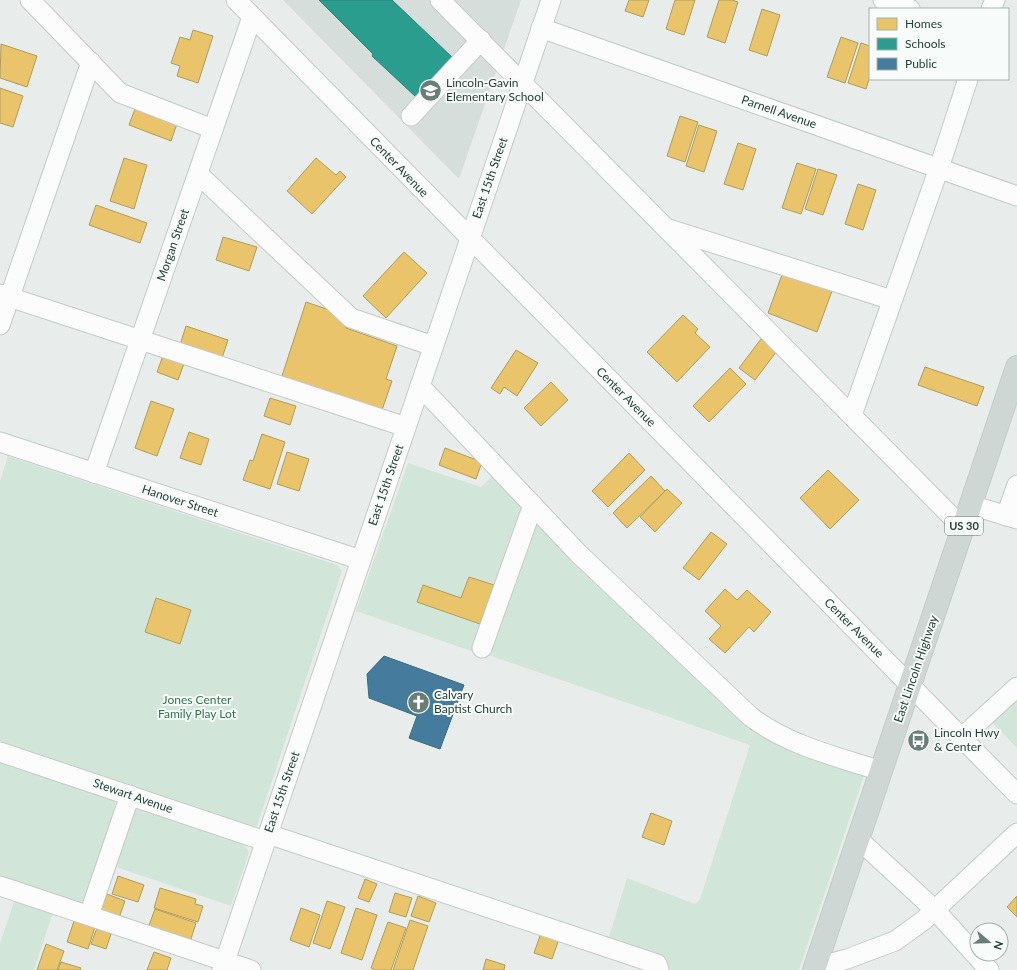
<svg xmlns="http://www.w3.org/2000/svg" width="1017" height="970" viewBox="0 0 1017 970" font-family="Lato,sans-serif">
	<rect width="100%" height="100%" fill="#e8edeb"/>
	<path fill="#d6dedb" d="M283 0H521L459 179Z"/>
	<g fill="#d1e6d8">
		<path d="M8 456 337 565 342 571 257 826 252 827 0 741V481Z"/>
		<path d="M408 463 481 487 492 476 525 507 474 652 356 611Z"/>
		<path d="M534 521 759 730 865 773 799 970H667L608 940 627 878 695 904 700 899 750 745 488 655Z"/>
		<path d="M1017 701V748L993 723Z"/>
		<path d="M0 761 115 800 114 820 83 906 0 878Z"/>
		<path d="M132 805 244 844 249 852 231 906 110 865Z"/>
		<path d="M16 896 54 909 34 970H0V943Z"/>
	</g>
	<g fill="#e9c46a" stroke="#ae9d5c">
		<path d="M629 0H649L643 17 625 11Z"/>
		<path d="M675 0H695L684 35 666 29Z"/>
		<path d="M719 0H732L738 2 725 43 707 37Z"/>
		<path d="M762 9 780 15 767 56 749 50Z"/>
		<path d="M193 30 213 36 198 83 177 76 180 66 171 63 180 37 190 40Z"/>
		<path d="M841 37 858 43 845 83 827 77Z"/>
		<path d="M861 43 870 46V76L866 89 848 83Z"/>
		<path d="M1 44 37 56 27 87 0 78Z"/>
		<path d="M0 88 23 96 13 127 0 123Z"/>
		<path d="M136 106 178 121 171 141 129 125Z"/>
		<path d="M680 116 698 122 685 162 667 156Z"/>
		<path d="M699 125 717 131 704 172 686 166Z"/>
		<path d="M738 143 756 149 743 190 724 184Z"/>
		<path d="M124 158 147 165 134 209 110 201Z"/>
		<path d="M316 158 336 175 340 171 346 177 312 214 287 191Z"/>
		<path d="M797 163 816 169 801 214 782 208Z"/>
		<path d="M818 169 837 175 823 215 805 209Z"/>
		<path d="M858 184 876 190 863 230 845 224Z"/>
		<path d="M96 205 147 223 140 243 89 225Z"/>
		<path d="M223 237 257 247 249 271 216 260Z"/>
		<path d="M404 252 427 273 386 318 363 296Z"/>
		<path d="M783 272 832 291 817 332 768 313Z"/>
		<path d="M306 302 350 317 346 328 397 346 386 379 392 381 381 413 281 379Z"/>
		<path d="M683 315 698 329 695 333 710 347 677 382 647 352Z"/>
		<path d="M186 326 228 340 222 358 180 345Z"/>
		<path d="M761 339 777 351 755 380 739 368Z"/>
		<path d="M516 350 538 363 517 396 504 387 500 394 491 388Z"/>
		<path d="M164 353 185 361 178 380 157 372Z"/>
		<path d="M925 367 984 387 977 406 918 385Z"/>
		<path d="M730 368 746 384 709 422 693 406Z"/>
		<path d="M551 382 568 400 541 426 524 408Z"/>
		<path d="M270 398 296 406 290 425 264 416Z"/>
		<path d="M151 401 174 409 157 456 135 448Z"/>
		<path d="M189 432 209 439 201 465 180 458Z"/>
		<path d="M262 434 285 442 270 489 243 480 250 460 253 461Z"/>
		<path d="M445 448 482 462 476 479 439 465Z"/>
		<path d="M287 452 309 459 299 491 277 484Z"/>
		<path d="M629 453 645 470 608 507 592 491Z"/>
		<path d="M828 470 859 500 830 529 800 498Z"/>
		<path d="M651 476 665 491 627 528 613 513Z"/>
		<path d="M667 489 682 503 655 532 640 517Z"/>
		<path d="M711 532 727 544 699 580 683 568Z"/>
		<path d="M469 577 494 585 480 624 417 602 423 585 461 598Z"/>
		<path d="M725 589 737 600 747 590 771 612 754 632 749 627 725 653 709 639 721 626 705 611Z"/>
		<path d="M156 598 191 610 180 644 145 632Z"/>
		<path d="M651 813 672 821 664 845 642 837Z"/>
		<path d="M118 876 144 885 138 902 112 894Z"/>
		<path d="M365 879 377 884 369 902 358 898Z"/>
		<path d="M160 888 196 899 195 904 203 906 198 922 154 908Z"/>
		<path d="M395 893 412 898 406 917 389 912Z"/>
		<path d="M107 894 125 901 119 918 100 912Z"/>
		<path d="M418 896 436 903 429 922 411 916Z"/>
		<path d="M1017 896V917L1007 907Z"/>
		<path d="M327 901 345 907 330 949 313 943Z"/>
		<path d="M301 908 320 915 309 947 290 940Z"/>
		<path d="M356 908 377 915 362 960 341 953Z"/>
		<path d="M155 909 196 923 190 942 148 928Z"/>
		<path d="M410 920 428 926 413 970H393Z"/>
		<path d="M74 921 95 927 88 949 67 942Z"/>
		<path d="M388 922 406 928 391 970H375L371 968Z"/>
		<path d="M97 928 111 934 106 949 91 944Z"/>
		<path d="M541 933 559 939 552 959 534 953Z"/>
		<path d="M46 944 64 951 57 970H37Z"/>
		<path d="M154 952 171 958 167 970H147Z"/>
		<path d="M486 959 505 965 504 970H483Z"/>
		<path d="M61 962 81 968 80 970H58Z"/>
	</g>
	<path fill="#2a9d8f" stroke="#288276" d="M319 0H392L454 59 417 98 372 56 373 54Z"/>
	<path fill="#457b9d" stroke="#3b6a7f" d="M384 656 464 685 440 749 409 738 417 716 369 698 367 674Z"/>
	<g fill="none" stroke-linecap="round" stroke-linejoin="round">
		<defs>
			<g id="minor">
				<path d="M30 0 120 93 213 129"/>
				<path d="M236 0 1017 794"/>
				<path d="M440 0 963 528"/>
				<path d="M883 0 910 9"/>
				<path d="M991 9 995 0"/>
				<path d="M541 28 1017 196"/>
				<path d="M411 116 481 40"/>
				<path d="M198 174 351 318 433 346"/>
				<path d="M669 229 892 300"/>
				<path d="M0 294 406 427"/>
				<path d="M0 325 91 62"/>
				<path d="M420 386 578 553 751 717C790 746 835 756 881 771"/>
				<path d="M852 415 939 168 968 79"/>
				<path d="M0 442 361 560"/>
				<path d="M94 473 252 17"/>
				<path d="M971 505 1017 519"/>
				<path d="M1006 516 1017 485"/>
				<path d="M482 648 533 505"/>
				<path d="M961 738 1017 687"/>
				<path d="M0 752 265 841"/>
				<path d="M268 834 657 964 659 970"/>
				<path d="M858 839 935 910 989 970"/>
				<path d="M0 886 251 970"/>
				<path d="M89 915 130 795"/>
				<path d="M814 968 847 959 895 941 924 920 1017 833"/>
				<path d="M222 970 551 0"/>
			</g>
			<path id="major" d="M814 970 1017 367"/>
		</defs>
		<use href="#minor" stroke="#c5cac8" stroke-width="21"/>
		<use href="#major" stroke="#c3ccc9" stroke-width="24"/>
		<use href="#minor" stroke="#fcfcfc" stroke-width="19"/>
		<use href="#major" stroke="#cfd7d5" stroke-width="22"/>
	</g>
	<defs>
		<symbol id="school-disc" viewBox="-11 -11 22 22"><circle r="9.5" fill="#697e78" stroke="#f7fbf9"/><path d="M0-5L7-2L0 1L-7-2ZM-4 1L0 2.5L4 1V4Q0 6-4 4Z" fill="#fff"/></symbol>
		<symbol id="church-disc" viewBox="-11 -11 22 22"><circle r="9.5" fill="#697e78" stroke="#f7fbf9"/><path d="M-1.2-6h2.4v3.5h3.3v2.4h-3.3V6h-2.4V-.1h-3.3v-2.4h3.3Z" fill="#fff"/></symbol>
		<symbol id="bus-disc" viewBox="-11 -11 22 22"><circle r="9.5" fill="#697e78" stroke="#f7fbf9"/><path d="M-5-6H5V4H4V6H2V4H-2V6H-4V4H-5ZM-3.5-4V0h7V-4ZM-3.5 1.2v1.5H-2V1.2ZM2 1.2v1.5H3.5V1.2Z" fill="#fff"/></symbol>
	</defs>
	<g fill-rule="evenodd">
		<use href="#school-disc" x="418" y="78" width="25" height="25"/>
		<use href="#church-disc" x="406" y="690" width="25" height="25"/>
		<use href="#bus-disc" x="906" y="728" width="25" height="25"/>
	</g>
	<g text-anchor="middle" stroke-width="4" stroke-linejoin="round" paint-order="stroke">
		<rect fill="#f7fbf9" stroke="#637a73" stroke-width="1" x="945" y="517" width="38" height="18" rx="3"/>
		<g font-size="11" font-weight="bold" fill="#24423a">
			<text x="964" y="530">US 30</text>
		</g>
		<g font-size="12" fill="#24423a" stroke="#f7fbf9" text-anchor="start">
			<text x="446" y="87">Lincoln-Gavin<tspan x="446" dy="14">Elementary School</tspan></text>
			<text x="434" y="699">Calvary<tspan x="434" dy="14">Baptist Church</tspan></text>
			<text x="934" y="737">Lincoln Hwy<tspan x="934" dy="14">&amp; Center</tspan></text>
		</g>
		<g font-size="12" fill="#24423a" stroke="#f7fbf9">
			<text transform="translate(779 112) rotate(19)" y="4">Parnell Avenue</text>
			<text transform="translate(399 167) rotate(46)" y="4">Center Avenue</text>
			<text transform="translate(490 178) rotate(-71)" y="4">East 15th Street</text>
			<text transform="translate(173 245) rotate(-71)" y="4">Morgan Street</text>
			<text transform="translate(626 397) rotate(45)" y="4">Center Avenue</text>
			<text transform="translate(386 485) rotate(-71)" y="4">East 15th Street</text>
			<text transform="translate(180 501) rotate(18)" y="4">Hanover Street</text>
			<text transform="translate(854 628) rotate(45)" y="4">Center Avenue</text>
			<text transform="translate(916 669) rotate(-71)" y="4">East Lincoln Highway</text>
			<text transform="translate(282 792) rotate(-71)" y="4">East 15th Street</text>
			<text transform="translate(133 796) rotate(19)" y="4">Stewart Avenue</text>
		</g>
		<g font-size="12" fill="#2d7a4b" stroke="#f7fbf9">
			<text x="197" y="704">Jones Center<tspan x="197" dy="14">Family Play Lot</tspan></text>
		</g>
	</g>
	<rect x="869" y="8" width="140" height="72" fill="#f7fbf9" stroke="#a3b1ad"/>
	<rect x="877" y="18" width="20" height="12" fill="#e9c46a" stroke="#a3b1ad"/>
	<text x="905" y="28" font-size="12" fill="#24423a">Homes</text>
	<rect x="877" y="38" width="20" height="12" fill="#2a9d8f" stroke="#a3b1ad"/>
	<text x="905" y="48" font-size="12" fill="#24423a">Schools</text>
	<rect x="877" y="58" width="20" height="12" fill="#457b9d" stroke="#a3b1ad"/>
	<text x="905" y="68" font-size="12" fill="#24423a">Public</text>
	<g transform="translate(989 942) rotate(109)"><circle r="19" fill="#f7fbf9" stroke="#a3b1ad"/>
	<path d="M0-3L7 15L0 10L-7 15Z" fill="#697e78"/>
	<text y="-6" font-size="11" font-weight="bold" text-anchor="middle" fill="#24423a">N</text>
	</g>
</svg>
